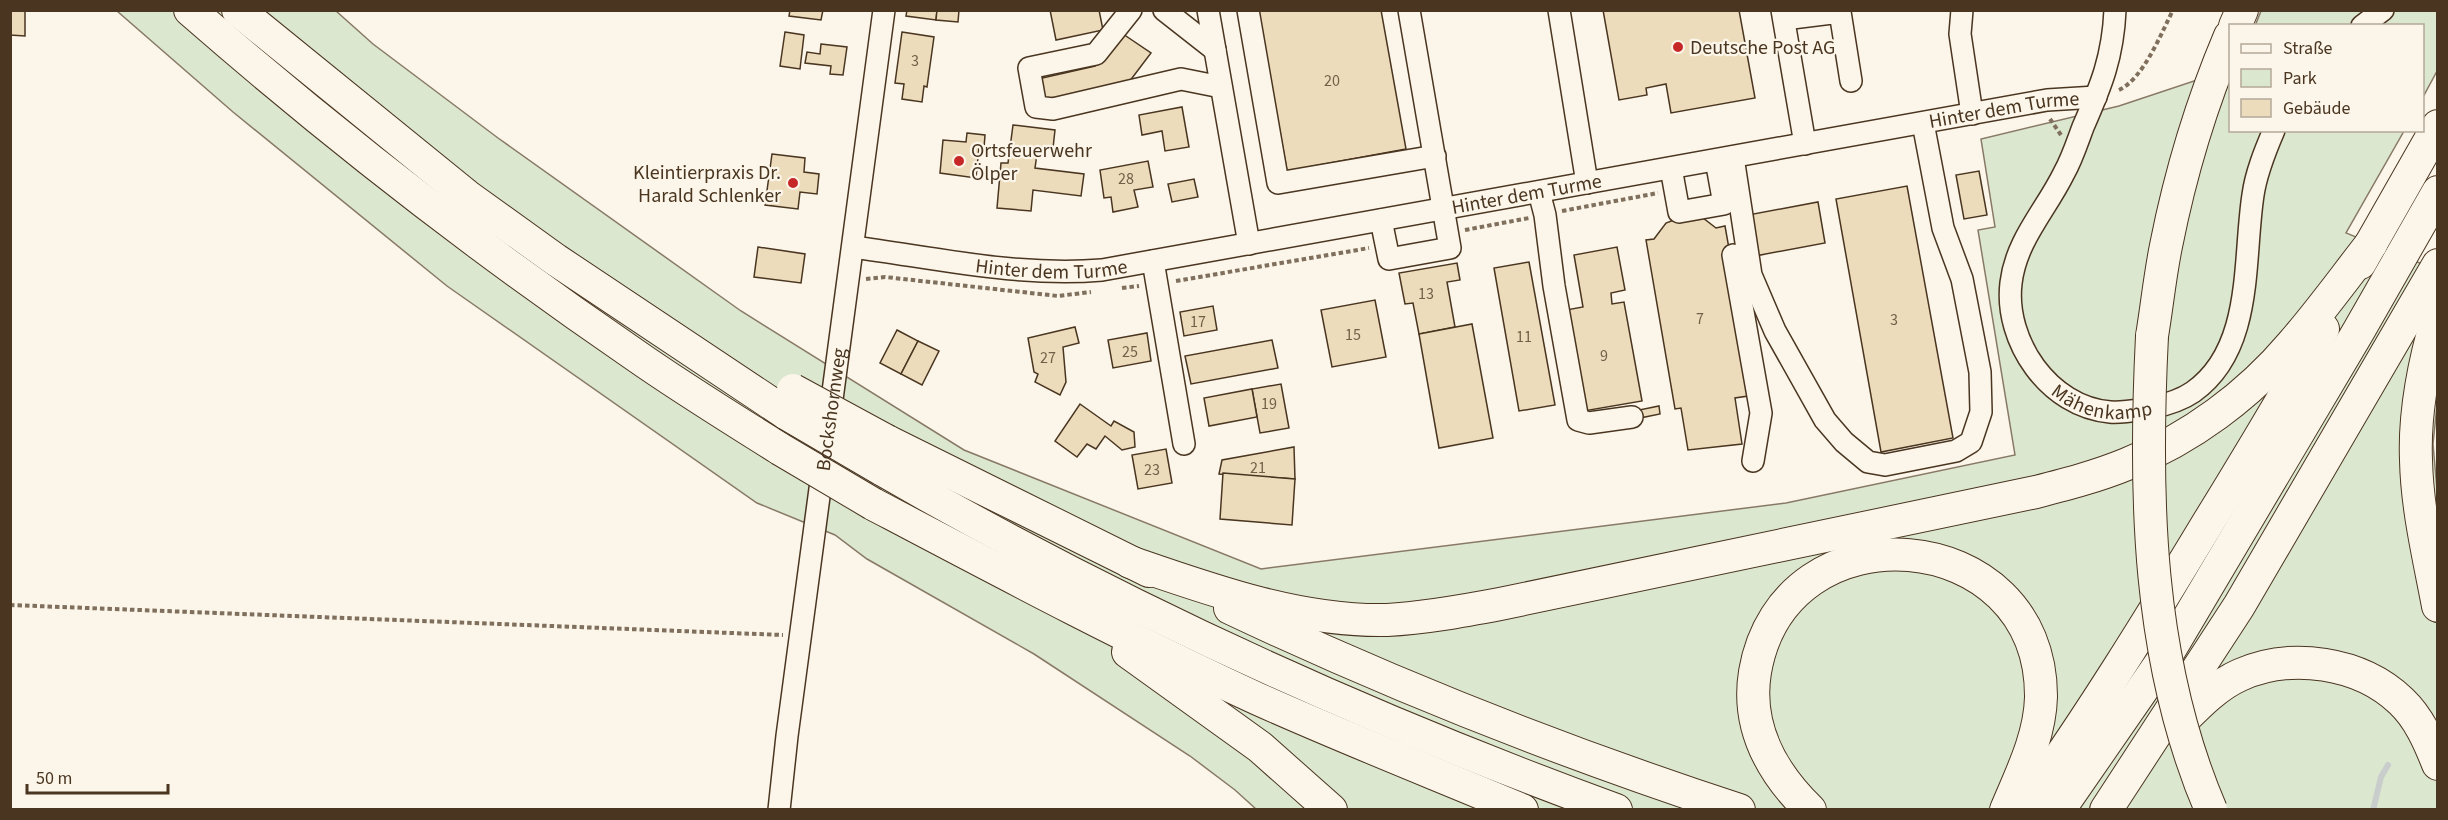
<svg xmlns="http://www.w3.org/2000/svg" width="2448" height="820" viewBox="0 0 2448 820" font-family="'Source Sans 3',sans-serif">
	<rect width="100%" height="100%" fill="#fbf6e9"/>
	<g fill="#dce7d0" stroke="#887966" stroke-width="1.5">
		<path d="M117 11H336L373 44 498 138 741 311 964 450 1261 569 1786 503 2015 455 1978 230 1995 227 1981 139 2119 106 2230 69V130L2404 131 2346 233 2437 270 2438 396 2433 444 2438 501 2437 809H1256L1235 790 1190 756 1034 654 867 559 835 535 757 503 447 286 233 112Z"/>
		<path d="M2261 11H2437V71L2423 97 2422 26H2255Z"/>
	</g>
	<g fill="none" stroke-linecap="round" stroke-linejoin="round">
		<path stroke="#c9cecd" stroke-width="6" d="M2373 810 2381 777 2388 765"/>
	</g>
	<g fill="#ecdcbc" stroke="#4a3520" stroke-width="1.5">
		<path d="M790 10H823L821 20 789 16Z"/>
		<path d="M907 10H937L936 20 906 16Z"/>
		<path d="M937 10H959L958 22 936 20Z"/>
		<path d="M1050 10H1099L1103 30 1056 40Z"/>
		<path d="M1258 10H1381L1406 149 1287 171Z"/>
		<path d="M1603 10H1739L1755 98 1671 113 1666 84 1646 88 1647 95 1619 100Z"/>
		<path d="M10 11H25V36L10 35Z"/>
		<path d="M785 32 804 35 800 69 780 66Z"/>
		<path d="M902 32 934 37 927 87 924 86 922 102 902 99 904 84 895 83Z"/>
		<path d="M1120 32 1151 53 1126 86 1044 103 1038 79 1095 66Z"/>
		<path d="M821 44 847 47 843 75 830 74 831 66 805 63 807 52 820 54Z"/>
		<path d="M1182 107 1189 147 1165 151 1162 131 1142 135 1139 115Z"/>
		<path d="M1013 125 1055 130 1053 148 1038 147 1035 168 1084 174 1081 196 1033 190 1031 211 997 208 1001 163H1008Z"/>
		<path d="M967 133 985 135 984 148 979 147 976 178 940 173 943 140 966 142Z"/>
		<path d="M772 154 805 158 804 172 819 174 817 194 800 192 798 209 765 205Z"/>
		<path d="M1148 161 1153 187 1134 190 1138 207 1113 212 1111 197 1104 198 1100 170Z"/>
		<path d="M1979 171 1987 215 1964 219 1956 175Z"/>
		<path d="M1194 179 1198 197 1172 202 1168 184Z"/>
		<path d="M1907 186 1953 438 1881 452 1836 199Z"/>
		<path d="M1818 202 1825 243 1755 256 1748 215Z"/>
		<path d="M1679 218H1703L1716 228 1725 226 1755 395 1735 398 1742 444 1688 450 1681 408 1675 409 1646 240 1654 239 1666 223Z"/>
		<path d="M758 247 805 254 801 283 754 277Z"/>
		<path d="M1617 247 1625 290 1611 293 1612 304 1624 302 1642 401 1584 411 1566 310 1583 307 1574 255Z"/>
		<path d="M1529 262 1555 405 1519 411 1494 268Z"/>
		<path d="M1457 263 1460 280 1447 282 1455 327 1419 334 1413 303 1405 304 1399 273Z"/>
		<path d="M1375 300 1386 357 1332 367 1321 310Z"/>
		<path d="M1213 306 1217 330 1184 336 1180 312Z"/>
		<path d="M1472 324 1493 438 1439 448 1419 334Z"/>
		<path d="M1075 327 1079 343 1063 347 1066 382 1060 395 1035 382 1038 374 1034 372 1028 338Z"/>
		<path d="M897 330 918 341 901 374 880 363Z"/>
		<path d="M1147 333 1151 361 1113 368 1108 340Z"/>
		<path d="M1272 340 1278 368 1191 384 1185 356Z"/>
		<path d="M918 341 939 351 922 385 901 374Z"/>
		<path d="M1281 384 1289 428 1260 433 1252 389Z"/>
		<path d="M1252 389 1257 417 1209 426 1204 398Z"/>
		<path d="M1080 404 1111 426 1114 421 1134 432 1135 447 1122 450 1105 436 1096 449 1087 444 1077 457 1055 441Z"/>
		<path d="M1659 406 1660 414 1640 418 1639 410Z"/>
		<path d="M1294 447 1295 479 1219 474 1222 460Z"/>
		<path d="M1166 449 1172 483 1138 489 1132 455Z"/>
		<path d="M1223 473 1295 479 1292 525 1220 519Z"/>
	</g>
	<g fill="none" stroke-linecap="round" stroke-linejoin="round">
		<defs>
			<g id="minor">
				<path d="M1131 10 1096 54 1029 68 1036 107 1053 109 1181 79 1221 87"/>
				<path d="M1164 10 1215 50"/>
				<path d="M1208 10 1249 244"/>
				<path d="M1248 10 1278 183 1435 156"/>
				<path d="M1559 10 1587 183"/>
				<path d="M1782 10 1805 144"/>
				<path d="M1962 10 1960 34 1972 114"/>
				<path id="s1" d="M2115 10C2113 57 2101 86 2083 127 2077 143 2072 159 2064 173 2046 210 2016 240 2011 283 2004 341 2049 407 2110 412 2124 413 2137 410 2151 408 2165 405 2180 401 2193 392 2254 349 2243 260 2253 195 2256 173 2265 151 2274 130"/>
				<path d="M1784 19 1840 12 1851 81"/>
				<path d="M2362 26 2383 10"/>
				<path d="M1733 157 1751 275 1775 331 1825 420 1844 442 1868 462 1885 465 1956 451 1971 442 1981 412 1980 372 1962 279 1943 228 1923 123"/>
				<path d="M1671 168 1679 212 1724 204 1716 160"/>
				<path d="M1539 192 1545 215 1554 286 1578 420 1589 423 1632 417"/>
				<path d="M1381 220 1389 259 1450 248 1409 10"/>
				<path id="s2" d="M853 247C936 258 1018 277 1102 270L2047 100 2096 97"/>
				<path d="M1733 255 1761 413 1753 461"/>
				<path d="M1153 261 1184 444"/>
				<path id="s3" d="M779 810 787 736 884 10"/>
			</g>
			<g id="highway">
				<path d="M190 10C332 134 480 249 635 355 682 388 731 418 780 449"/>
				<path d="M238 10 467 196 556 260 787 414"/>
				<path d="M2235 26 2242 10"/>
				<path d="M2360 263 2438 126"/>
				<path d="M2438 315C2424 362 2414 411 2416 460 2417 509 2429 558 2438 606"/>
				<path d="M2152 336C2157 306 2160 275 2166 246 2180 175 2202 102 2230 36"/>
				<path d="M887 441 1149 571"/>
				<path d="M881 469C1115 604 1361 717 1616 810"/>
				<path d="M873 504C1000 571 1128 639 1258 699 1345 738 1434 773 1522 810"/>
				<path d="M1130 562C1211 590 1300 622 1387 620 1425 618 1463 611 1500 604L2036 492C2067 484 2098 476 2127 464 2190 439 2249 395 2292 344 2320 312 2345 277 2371 244"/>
				<path d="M1230 608C1395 686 1565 753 1739 810"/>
				<path d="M1128 652 1260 747 1331 810"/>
				<path d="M2176 727C2195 708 2215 686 2240 675 2291 652 2360 662 2401 701 2419 718 2429 741 2438 764"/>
				<path d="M1810 810C1772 773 1746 727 1755 672 1784 502 2042 522 2041 697 2040 737 2021 774 2006 810"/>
				<path d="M2023 810C2089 718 2148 622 2206 526 2246 461 2285 396 2323 329"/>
				<path d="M2059 810 2169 651 2358 332 2438 192"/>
				<path d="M2106 810 2239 606 2438 265"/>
			</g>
		</defs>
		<use href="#minor" stroke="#4a3520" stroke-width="24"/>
		<use href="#highway" stroke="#4a3520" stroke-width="34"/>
		<g stroke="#7f6f5c" stroke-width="4" stroke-dasharray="4.5 3" stroke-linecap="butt">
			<path d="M2119 90C2143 79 2161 34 2173 10"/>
			<path d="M2050 119 2061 135"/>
			<path d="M1562 211 1658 193"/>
			<path d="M1465 230 1529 218"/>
			<path d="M866 279 885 277 1058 296 1091 292"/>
			<path d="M1176 281 1369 248"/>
			<path d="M1122 288 1139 286"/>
			<path d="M10 605 783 635"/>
		</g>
		<use href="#minor" stroke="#fbf6e9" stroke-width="21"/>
		<use href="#highway" stroke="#fbf6e9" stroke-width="32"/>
		<defs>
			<g id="highway-bridge">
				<path d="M2152 336C2144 495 2147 661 2211 810"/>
				<path d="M793 390 887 441"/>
				<path d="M787 414 881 469"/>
				<path d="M780 449 873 504"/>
			</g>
		</defs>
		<use href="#highway-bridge" stroke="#4a3520" stroke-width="34" stroke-linecap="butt"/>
		<use href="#highway-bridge" stroke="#fbf6e9" stroke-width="32"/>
	</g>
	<g fill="#c62828" stroke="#fbf6e9" stroke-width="2">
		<circle cx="1678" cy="47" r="6"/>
		<circle cx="959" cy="161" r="6"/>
		<circle cx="793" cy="183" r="6"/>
	</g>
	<g text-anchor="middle" stroke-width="4.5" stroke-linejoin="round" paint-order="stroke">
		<g font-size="16" fill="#725f47">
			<text x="915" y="66">3</text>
			<text x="1332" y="86">20</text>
			<text x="1126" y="184">28</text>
			<text x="1426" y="299">13</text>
			<text x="1700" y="324">7</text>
			<text x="1894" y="325">3</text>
			<text x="1198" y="327">17</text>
			<text x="1353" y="340">15</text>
			<text x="1524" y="342">11</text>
			<text x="1130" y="357">25</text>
			<text x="1604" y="361">9</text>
			<text x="1048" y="363">27</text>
			<text x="1269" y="409">19</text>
			<text x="1258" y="473">21</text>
			<text x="1152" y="475">23</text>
		</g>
		<g font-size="20" fill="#4a3520" stroke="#fbf6e9" text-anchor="start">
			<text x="1690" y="54">Deutsche Post AG</text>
			<text x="971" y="157">Ortsfeuerwehr<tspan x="971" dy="23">Ölper</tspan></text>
			<text x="781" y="179" text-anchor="end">Kleintierpraxis Dr.<tspan x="781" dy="23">Harald Schlenker</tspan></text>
		</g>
		<g font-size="20" fill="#4a3520" stroke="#fbf6e9">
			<text dy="7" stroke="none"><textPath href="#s2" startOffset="1167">Hinter dem Turme</textPath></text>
			<text dy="7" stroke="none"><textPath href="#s2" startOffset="682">Hinter dem Turme</textPath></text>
			<text dy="7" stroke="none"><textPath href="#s2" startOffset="200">Hinter dem Turme</textPath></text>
			<text dy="7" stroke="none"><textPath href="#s1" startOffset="465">Mähenkamp</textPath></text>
			<text dy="7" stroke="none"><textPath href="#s3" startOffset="404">Bockshornweg</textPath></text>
		</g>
	</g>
	<rect width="2448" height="820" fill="none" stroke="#4a3520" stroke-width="24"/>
	<rect x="2229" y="24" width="195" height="108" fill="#fbf6e9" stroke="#b4a999" stroke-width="1.5"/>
	<rect x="2241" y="44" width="30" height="9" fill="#fbf6e9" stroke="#b4a999" stroke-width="1.5"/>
	<text x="2283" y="54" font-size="18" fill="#4a3520">Straße</text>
	<rect x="2241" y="69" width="30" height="18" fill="#dce7d0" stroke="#b4a999" stroke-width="1.5"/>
	<text x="2283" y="84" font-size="18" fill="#4a3520">Park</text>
	<rect x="2241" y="99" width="30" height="18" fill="#ecdcbc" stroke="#b4a999" stroke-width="1.5"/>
	<text x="2283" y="114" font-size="18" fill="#4a3520">Gebäude</text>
	<path d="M27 784v9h141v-9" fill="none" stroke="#4a3520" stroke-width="3"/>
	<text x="36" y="784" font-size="18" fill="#4a3520" stroke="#fbf6e9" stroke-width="4.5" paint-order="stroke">50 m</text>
</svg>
